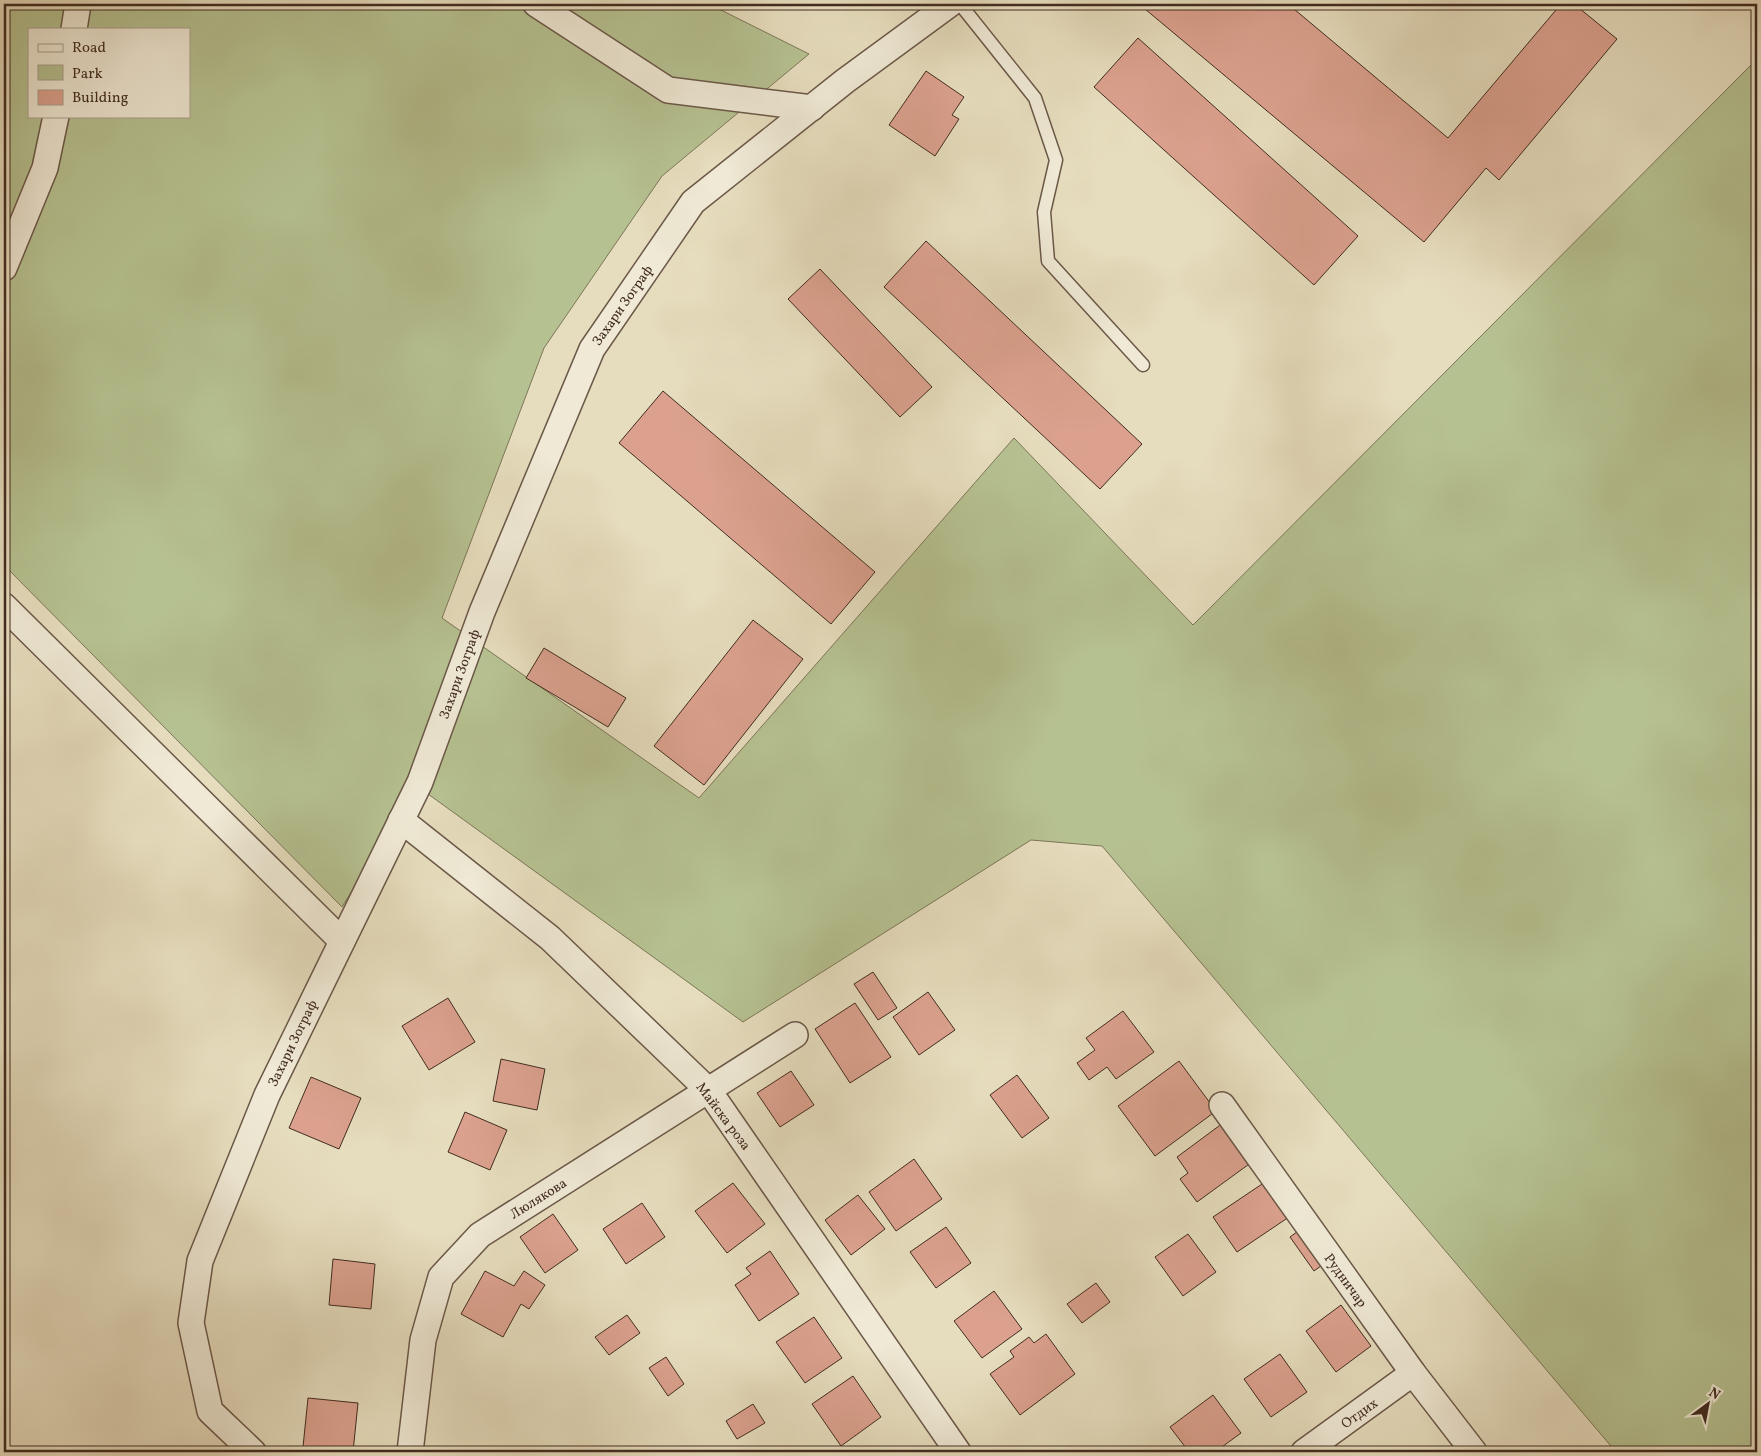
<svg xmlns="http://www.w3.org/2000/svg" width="1761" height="1456" viewBox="0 0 1761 1456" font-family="Vollkorn,serif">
	<rect width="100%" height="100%" fill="#e6ddbe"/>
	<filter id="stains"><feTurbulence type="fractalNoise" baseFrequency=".004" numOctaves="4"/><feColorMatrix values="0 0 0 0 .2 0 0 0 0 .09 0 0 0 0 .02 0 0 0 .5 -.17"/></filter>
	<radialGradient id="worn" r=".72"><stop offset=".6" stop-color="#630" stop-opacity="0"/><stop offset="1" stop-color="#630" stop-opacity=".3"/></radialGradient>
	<path fill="#b6c191" stroke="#7c7658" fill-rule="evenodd" d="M4 4H709L809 54 662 176 544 348 442 618 699 798 1014 438 1193 625 1757 59V1452H1616L1102 846 1031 840 743 1022 417 786 342 907 4 565ZM29 29H189V116H29Z"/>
	<g fill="#dba18e" stroke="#422c20">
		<path d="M1139 4H1288L1448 138 1561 4H1574L1617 39 1499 180 1486 168 1424 242Z"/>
		<path d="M1138 38 1358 236 1314 285 1094 87Z"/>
		<path d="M926 71 964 97 952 115 959 119 935 156 889 125Z"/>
		<path d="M926 241 1142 444 1100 489 884 287Z"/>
		<path d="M820 269 932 387 900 417 788 299Z"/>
		<path d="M663 391 875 572 831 624 619 443Z"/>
		<path d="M753 620 803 659 704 785 654 746Z"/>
		<path d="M544 648 626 698 608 727 526 678Z"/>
		<path d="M873 972 897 1008 878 1020 854 984Z"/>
		<path d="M928 992 955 1030 919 1055 893 1017Z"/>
		<path d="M448 998 475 1042 429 1070 402 1026Z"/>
		<path d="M855 1003 891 1057 850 1083 815 1029Z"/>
		<path d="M1123 1011 1154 1052 1116 1079 1107 1067 1089 1080 1077 1063 1095 1050 1086 1038Z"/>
		<path d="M501 1059 545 1069 537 1110 493 1101Z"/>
		<path d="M1179 1061 1216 1111 1155 1156 1118 1106Z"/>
		<path d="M791 1071 814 1105 780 1127 757 1093Z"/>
		<path d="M1017 1075 1049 1118 1022 1138 990 1095Z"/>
		<path d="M311 1077 361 1098 339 1149 289 1128Z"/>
		<path d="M465 1112 507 1130 490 1170 448 1152Z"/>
		<path d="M1227 1120 1256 1159 1197 1202 1180 1179 1188 1173 1177 1157Z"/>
		<path d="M914 1159 942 1199 896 1231 869 1192Z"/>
		<path d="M1268 1180 1292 1215 1237 1252 1213 1217Z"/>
		<path d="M733 1183 765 1224 727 1253 695 1211Z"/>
		<path d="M858 1195 885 1229 851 1255 825 1220Z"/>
		<path d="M642 1203 665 1237 626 1264 603 1229Z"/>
		<path d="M553 1214 578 1250 545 1273 520 1237Z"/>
		<path d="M946 1227 971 1263 936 1288 910 1252Z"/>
		<path d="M1301 1229 1325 1263 1314 1271 1290 1237Z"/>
		<path d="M1188 1234 1216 1272 1183 1296 1155 1257Z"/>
		<path d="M770 1251 799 1294 759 1321 735 1285 751 1274 746 1268Z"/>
		<path d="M333 1259 375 1264 371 1309 329 1305Z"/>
		<path d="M485 1271 514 1286 524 1271 545 1285 529 1309 521 1304 503 1337 461 1314Z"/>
		<path d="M1096 1283 1110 1302 1082 1323 1067 1304Z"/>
		<path d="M994 1291 1022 1329 982 1358 954 1321Z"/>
		<path d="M1341 1305 1371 1346 1336 1372 1306 1331Z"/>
		<path d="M627 1315 640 1333 609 1355 595 1337Z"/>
		<path d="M814 1317 842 1358 805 1383 776 1342Z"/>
		<path d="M1046 1334 1075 1374 1020 1415 990 1374 1014 1357 1010 1351 1029 1337 1034 1343Z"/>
		<path d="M1280 1354 1307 1392 1271 1417 1244 1379Z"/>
		<path d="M666 1357 684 1384 668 1396 649 1368Z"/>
		<path d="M853 1376 881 1417 841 1446 812 1404Z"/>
		<path d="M1213 1395 1241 1433 1215 1452H1189L1170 1427Z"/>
		<path d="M308 1398 358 1403 353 1452 303 1447Z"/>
		<path d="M753 1404 765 1423 737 1439 726 1421Z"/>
	</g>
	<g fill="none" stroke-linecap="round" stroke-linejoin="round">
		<defs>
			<path id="service" d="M960 4 1035 98 1056 160 1044 212 1048 261 1143 365"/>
			<g id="minor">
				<path d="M536 4 668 90 812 108"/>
				<path d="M74 29 78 4"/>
				<path d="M4 268 45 168 56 116"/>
				<path d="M4 606 342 941"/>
				<path d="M401 820 550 938 709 1091 958 1452"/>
				<path d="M1222 1105 1413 1373 1474 1452"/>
				<path d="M253 1452 210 1411 191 1323 200 1261 267 1095 420 782 482 612 592 349 693 202 845 81 950 4"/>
				<path d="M410 1452 423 1340 441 1277 480 1235 795 1035"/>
				<path d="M1304 1452 1413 1373"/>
			</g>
		</defs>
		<use href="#service" stroke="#6b5848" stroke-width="15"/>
		<use href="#minor" stroke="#6b5848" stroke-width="28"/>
		<use href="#service" stroke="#efe9d5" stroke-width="12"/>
		<use href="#minor" stroke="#efe9d5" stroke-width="25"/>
	</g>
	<g text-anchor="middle" stroke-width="5" stroke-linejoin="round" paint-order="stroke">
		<g font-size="14" fill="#422c20" stroke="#efe9d5">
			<text transform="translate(622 305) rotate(-55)" y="5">Захари Зограф</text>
			<text transform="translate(459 674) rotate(-70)" y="5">Захари Зограф</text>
			<text transform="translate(292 1043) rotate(-64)" y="5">Захари Зограф</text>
			<text transform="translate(724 1116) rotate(53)" y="5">Майска роза</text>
			<text transform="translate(538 1198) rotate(-32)" y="5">Люлякова</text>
			<text transform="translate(1346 1280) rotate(54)" y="5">Рудничар</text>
			<text transform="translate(1359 1413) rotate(-36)" y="5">Отдих</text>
		</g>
	</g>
	<rect width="1761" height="1456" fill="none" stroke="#e6ddbe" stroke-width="20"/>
	<rect x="5" y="5" width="1751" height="1446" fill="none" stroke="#422c20" stroke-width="2.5"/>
	<rect x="10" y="10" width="1741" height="1436" fill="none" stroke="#422c20"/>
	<rect x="28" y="28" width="162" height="90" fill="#efe9d5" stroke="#aa9d8d"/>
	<rect x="38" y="44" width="25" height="8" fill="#efe9d5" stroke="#aa9d8d"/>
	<text x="72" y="52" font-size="15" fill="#422c20">Road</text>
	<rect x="38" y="65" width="25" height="15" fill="#b6c191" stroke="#aa9d8d"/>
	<text x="72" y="78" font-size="15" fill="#422c20">Park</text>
	<rect x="38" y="90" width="25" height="15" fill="#dba18e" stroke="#aa9d8d"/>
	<text x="72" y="102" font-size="15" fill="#422c20">Building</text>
	<g transform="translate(1708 1404) rotate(32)" stroke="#efe9d5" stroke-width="4" paint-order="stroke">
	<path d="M0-4L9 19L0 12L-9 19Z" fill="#422c20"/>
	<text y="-8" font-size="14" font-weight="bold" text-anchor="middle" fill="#422c20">N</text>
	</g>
	<rect width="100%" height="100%" filter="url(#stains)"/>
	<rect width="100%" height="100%" fill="url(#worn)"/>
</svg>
